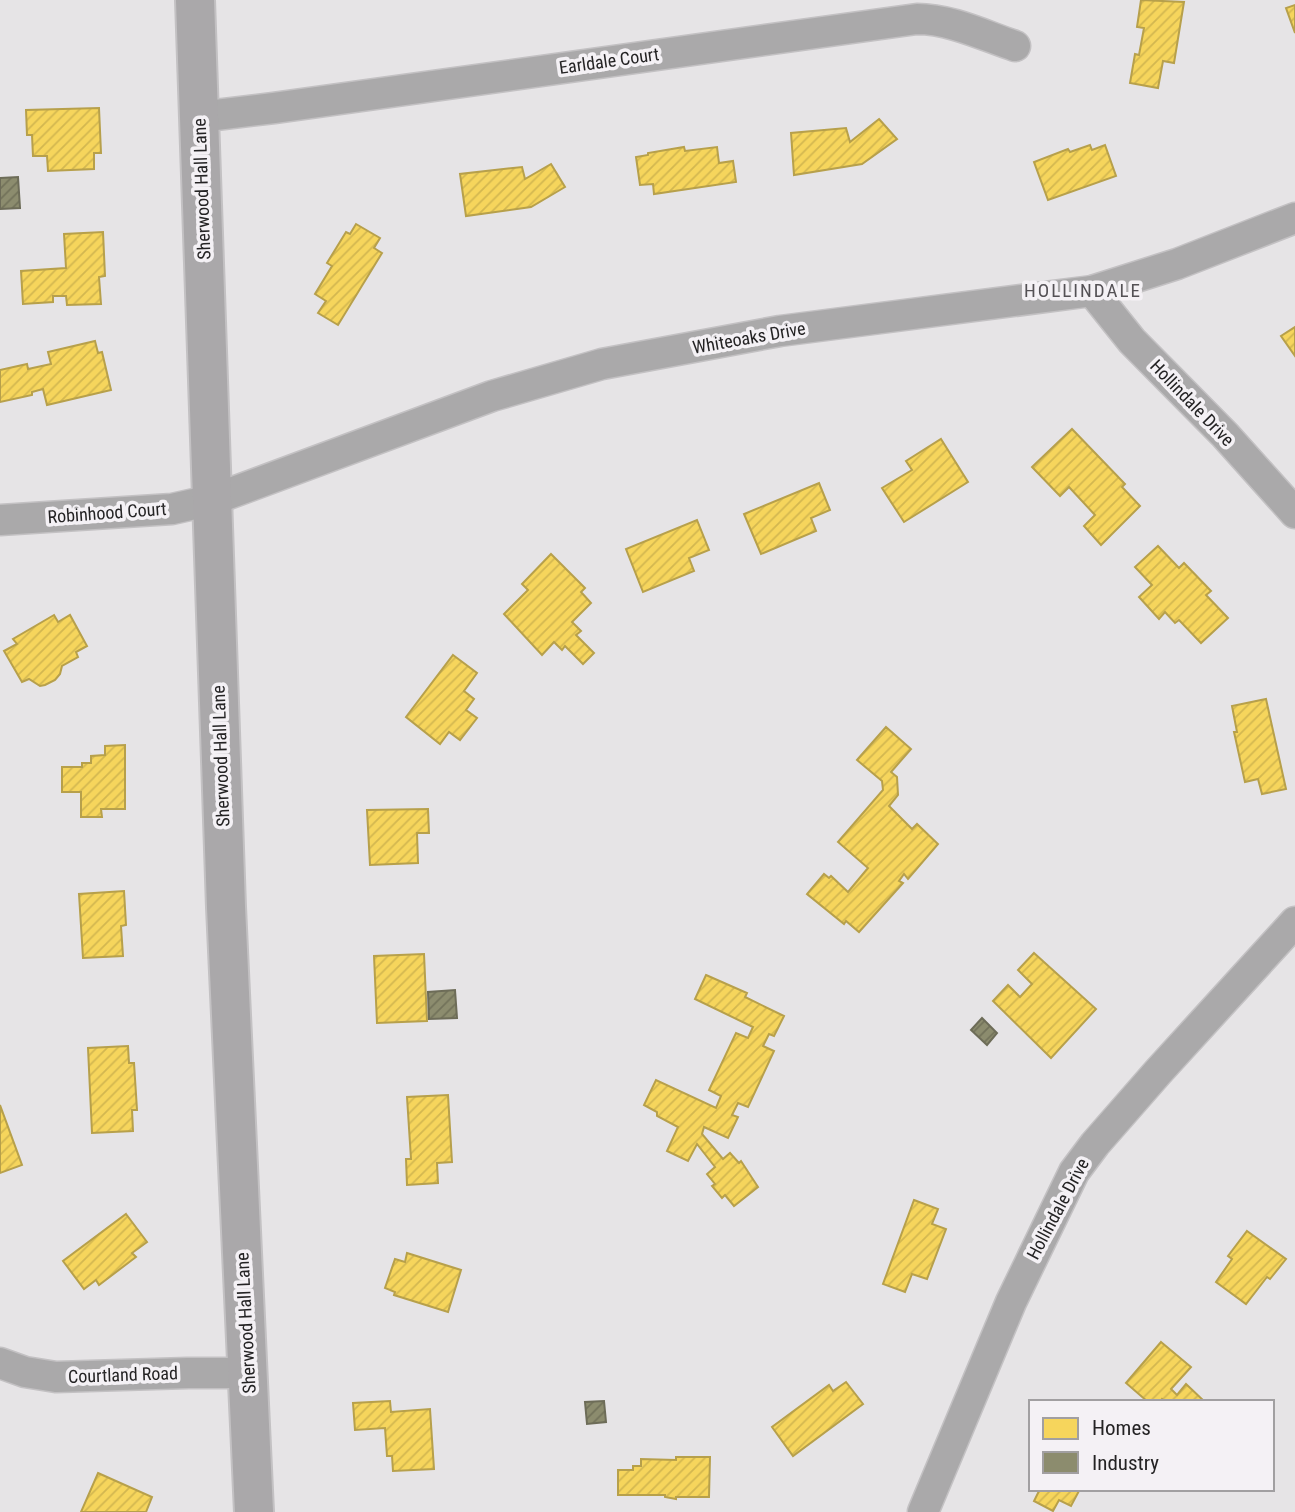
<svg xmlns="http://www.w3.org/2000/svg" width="1295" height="1512" viewBox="0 0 1295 1512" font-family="'Roboto Condensed',sans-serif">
	<defs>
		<pattern id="homes-hatch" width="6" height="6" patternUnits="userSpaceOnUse" patternTransform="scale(1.75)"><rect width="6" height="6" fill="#f6d55c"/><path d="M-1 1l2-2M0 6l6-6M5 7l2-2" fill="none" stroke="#d3b750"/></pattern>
		<pattern id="industry-hatch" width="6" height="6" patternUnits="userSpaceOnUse" patternTransform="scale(1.75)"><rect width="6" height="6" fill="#8c8c6e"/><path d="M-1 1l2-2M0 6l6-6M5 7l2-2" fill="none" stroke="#72725a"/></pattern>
	</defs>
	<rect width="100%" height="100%" fill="#e6e4e6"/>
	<g fill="url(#homes-hatch)" stroke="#b7a04b" stroke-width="2">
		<path d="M1141 0 1184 2 1174 63 1163 61 1158 88 1130 83 1135 54 1139 55 1144 28 1137 27Z"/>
		<path d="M1295 5V33L1286 8Z"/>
		<path d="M99 108 101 153H94V169L48 171 47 156H33L32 135H27L26 110Z"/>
		<path d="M879 119 897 139 862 164 794 175 791 133 846 128 850 142Z"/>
		<path d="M1090 145 1092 150 1105 145 1116 176 1048 200 1034 162 1068 149 1070 152Z"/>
		<path d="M684 147 685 151 717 147 719 163 733 161 736 182 654 194 653 184 640 185 636 157 648 155V153Z"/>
		<path d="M551 164 565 187 531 207 466 216 460 174 522 167 525 179Z"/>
		<path d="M356 224 380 238 374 248 382 253 338 325 318 313 326 301 315 294 332 266 327 263 346 232 350 234Z"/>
		<path d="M103 232 105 276 99 277 101 304 67 305 66 296H53V302L23 304 21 271 66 268 64 234Z"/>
		<path d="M1295 327V356L1281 336Z"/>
		<path d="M95 341 98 353 102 352 111 390 47 405 43 389 32 392V395L0 402V370L27 364 28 369 51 364 48 352Z"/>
		<path d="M1072 429 1125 484 1122 487 1140 506 1101 545 1084 526 1095 515 1069 487 1060 496 1032 467Z"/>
		<path d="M941 439 968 482 904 522 882 488 912 470 906 461Z"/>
		<path d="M819 483 830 510 811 518 816 531 761 554 744 514Z"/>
		<path d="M697 520 709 550 689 558 694 571 643 592 626 549Z"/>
		<path d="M1158 546 1179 568 1184 563 1211 591 1206 595 1228 618 1201 643 1179 620 1175 623 1165 612 1159 619 1139 597 1152 585 1135 567Z"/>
		<path d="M551 554 585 588 581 592 591 603 572 622 581 631 576 635 594 653 583 664 565 646 562 650 554 642 542 655 504 614 528 590 522 584Z"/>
		<path d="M54 615 58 622 70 615 87 646 76 652 78 657 62 666 60 674 55 680 45 685 40 686 29 679 22 682 4 651 17 644 13 639Z"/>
		<path d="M453 655 477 673 464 691 474 699 466 710 477 718 460 740 449 732 440 744 406 717Z"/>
		<path d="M1266 699 1286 789 1262 794 1258 779 1245 782 1234 732H1237L1232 706Z"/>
		<path d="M886 727 911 749 891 772 897 777 898 795 889 806 912 829 917 824 938 844 908 879 904 874 899 881 903 883 859 932 846 921 844 924 807 894 824 874 829 878 831 876 848 892 868 868 838 842 883 790 882 781 857 760Z"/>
		<path d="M125 745V809H101L102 817H81V792H62V767H82V763H91V756L105 755V746Z"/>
		<path d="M428 809 429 833H417L418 863 370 865 367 810Z"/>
		<path d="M124 891 126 925 121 926 123 956 83 958 79 894Z"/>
		<path d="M1034 953 1096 1009 1051 1058 993 1001 1008 985 1020 997 1032 984 1018 970Z"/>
		<path d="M424 954 427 1021 377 1023 374 956Z"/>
		<path d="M706 975 747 993 745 997 784 1016 774 1036 769 1034 763 1046 774 1051 748 1107 738 1103 732 1115 738 1117 728 1138 704 1127 702 1134 723 1159 730 1153 739 1163 741 1161 758 1187 734 1206 725 1195 722 1198 712 1186 715 1184 707 1174 715 1167 697 1144 688 1161 667 1151 678 1127 657 1116V1112L644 1105 656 1080 716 1108 721 1096 709 1090 736 1033 748 1038 753 1027 695 999Z"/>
		<path d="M128 1046 129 1063H134L137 1110H132L133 1131 92 1133 88 1048Z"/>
		<path d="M448 1095 452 1162 437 1163 438 1183 407 1185 406 1159H411L407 1097Z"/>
		<path d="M0 1105 22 1165 0 1173Z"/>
		<path d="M914 1200 938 1209 932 1224 946 1229 927 1279 912 1274 905 1292 883 1284Z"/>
		<path d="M126 1214 147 1242 132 1253 136 1257 99 1285 96 1280 84 1289 63 1261Z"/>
		<path d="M1247 1231 1286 1259 1270 1279 1267 1277 1246 1304 1216 1282 1232 1259 1228 1256Z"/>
		<path d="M407 1253 461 1270 448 1312 394 1295 395 1292 385 1288 395 1259 405 1262Z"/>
		<path d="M1161 1342 1191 1367 1171 1389 1177 1395 1186 1384 1205 1402H1166L1162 1399 1160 1402H1148L1126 1383Z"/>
		<path d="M846 1382 863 1404 793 1456 772 1427 829 1385 833 1391Z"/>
		<path d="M390 1401 391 1412 430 1409 434 1469 393 1471 392 1456H387L385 1428 355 1430 353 1403Z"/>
		<path d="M676 1457H710L709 1497H676V1499L665 1497V1495H618V1470H633V1466H641V1459L676 1460Z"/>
		<path d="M98 1473 152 1497 146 1512H81Z"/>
		<path d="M1040 1489H1080L1071 1506 1059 1500 1053 1511 1034 1501Z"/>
	</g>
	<g fill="url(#industry-hatch)" stroke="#6d6c58" stroke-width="2">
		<path d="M18 177 20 208 0 209V178Z"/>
		<path d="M455 990 457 1018 429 1019 428 992Z"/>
		<path d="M982 1018 997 1033 987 1045 971 1030Z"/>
		<path d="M604 1401 606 1422 587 1424 585 1402Z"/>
	</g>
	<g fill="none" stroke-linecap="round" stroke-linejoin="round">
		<defs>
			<g id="street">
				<path d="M199 117 274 108 917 19C950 19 983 35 1015 46"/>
				<path d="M1092 291 1132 341 1225 435 1295 513"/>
				<path d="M0 520 172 509 212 500 492 396 602 364 780 331 1092 291 1177 264 1295 218"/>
				<path d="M0 1363 25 1372 56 1377 188 1373H248"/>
				<path d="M923 1512 1011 1302 1074 1172 1095 1144 1158 1072 1295 922"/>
			</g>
			<path id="secondary" d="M195 0 226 907 254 1512"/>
		</defs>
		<use href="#street" stroke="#c3c1c3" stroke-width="33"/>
		<use href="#secondary" stroke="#c3c1c3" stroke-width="42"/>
		<use href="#street" stroke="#aaa9aa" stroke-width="30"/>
		<use href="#secondary" stroke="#aaa8aa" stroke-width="38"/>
	</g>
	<g text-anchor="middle" stroke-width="7" stroke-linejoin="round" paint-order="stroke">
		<g font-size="18" fill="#242324" stroke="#f4f1f5">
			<text transform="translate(609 61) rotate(-8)" y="6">Earldale Court</text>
			<text transform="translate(202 189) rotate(-92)" y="6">Sherwood Hall Lane</text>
			<text transform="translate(749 338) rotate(-10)" y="6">Whiteoaks Drive</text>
			<text transform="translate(1192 403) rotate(46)" y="6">Hollindale Drive</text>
			<text transform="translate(107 513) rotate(-4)" y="6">Robinhood Court</text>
			<text transform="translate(221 756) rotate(-92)" y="6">Sherwood Hall Lane</text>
			<text transform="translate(1058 1209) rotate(-62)" y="6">Hollindale Drive</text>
			<text transform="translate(246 1323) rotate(-93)" y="6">Sherwood Hall Lane</text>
			<text transform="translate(123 1375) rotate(-2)" y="6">Courtland Road</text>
		</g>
		<g font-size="19" letter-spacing="2" fill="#545155" stroke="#f4f1f5">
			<text x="1083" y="297">HOLLINDALE</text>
		</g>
	</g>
	<rect x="1029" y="1400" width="245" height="91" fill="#f4f1f5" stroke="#a19fa1" stroke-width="2"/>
	<rect x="1043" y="1418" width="35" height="21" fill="#f6d55c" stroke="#a19fa1" stroke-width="2"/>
	<text x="1092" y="1435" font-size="21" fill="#242324">Homes</text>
	<rect x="1043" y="1452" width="35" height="21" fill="#8c8c6e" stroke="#a19fa1" stroke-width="2"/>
	<text x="1092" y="1470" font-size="21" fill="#242324">Industry</text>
</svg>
